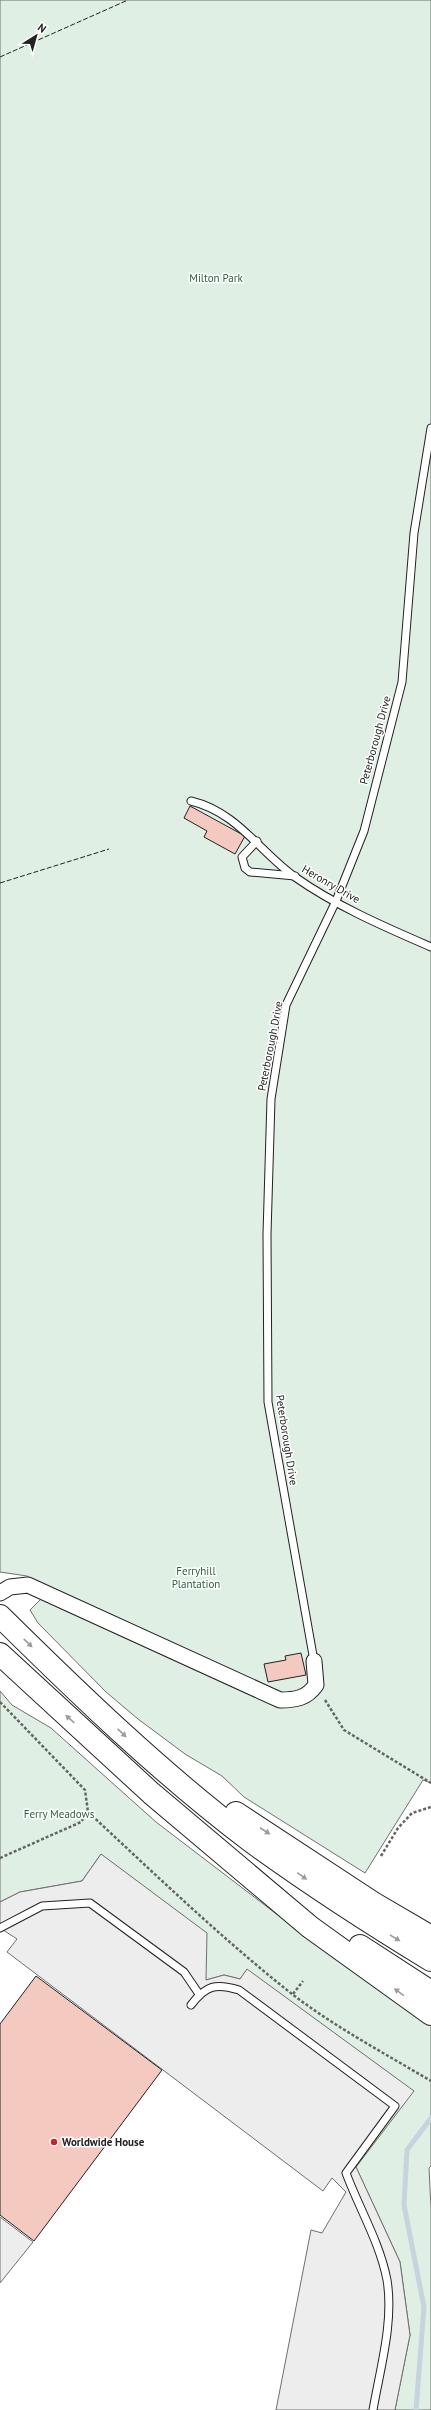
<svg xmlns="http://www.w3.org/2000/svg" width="431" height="2410" viewBox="0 0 431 2410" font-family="'PT Sans',sans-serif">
	<rect width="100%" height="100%" fill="#fff"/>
	<g fill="#e0efe3" stroke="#6f6f6f">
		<path d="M0 0H431V1783L423 1780 365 1873 244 1797 222 1776 185 1754 138 1719 106 1692 38 1623 30 1610 41 1599V1584L27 1576 0 1572Z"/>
		<path d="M0 1691 12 1705 51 1728 156 1822 283 1919 431 2021V2166L429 2168 431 2208V2410H395L410 2335 400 2262 356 2167 247 1970 240 1979 224 1975 206 1980 101 1854 82 1881 20 1892 0 1902Z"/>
	</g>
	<g fill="#ededed" stroke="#6f6f6f">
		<path d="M101 1854 207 1933 206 1980 224 1975 240 1979 247 1969 414 2091 356 2167 400 2262 410 2335 395 2410H276L311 2230 322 2233 346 2192 332 2178 323 2191 7 1952 17 1939 0 1928V1902L20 1892 82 1881Z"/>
		<path d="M0 2217 33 2242 0 2283Z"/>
	</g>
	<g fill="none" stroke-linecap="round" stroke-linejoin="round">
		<path stroke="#c7d3dd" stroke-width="5" d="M416 2410 424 2307 404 2205 407 2150 431 2118"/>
	</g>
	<g fill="#f3c9c0" stroke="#222">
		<path d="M190 806 245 836 235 854 204 837 207 831 184 818Z"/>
		<path d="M301 1653 306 1675 268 1682 264 1664 286 1660 285 1656Z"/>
		<path d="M36 1976 162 2070 34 2241 0 2215V2024Z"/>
	</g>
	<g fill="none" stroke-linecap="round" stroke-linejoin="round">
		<defs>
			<g id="service">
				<path d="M191 801C237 812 259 851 295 877 336 906 385 927 431 947"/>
				<path d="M257 841 242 857 245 868 250 872 295 876"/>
				<path d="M314 1661 268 1402 267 1234 271 1099 286 1005 336 901 364 831 402 682 414 533 431 428"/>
				<path d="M0 1928 42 1906 90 1903 184 1972 199 1994"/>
				<path d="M191 2005C206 1985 216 1983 239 1990L395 2106 346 2173C359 2208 380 2243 387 2280 394 2322 380 2369 373 2410"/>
			</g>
			<path id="minor" d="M0 1593 10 1587 28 1585 280 1700C296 1700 307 1698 316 1685L314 1661"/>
			<g id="trunk">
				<path d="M0 1616C80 1695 162 1774 252 1842 310 1884 370 1923 431 1960"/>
				<path d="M0 1654 151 1793 310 1927 431 2014"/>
				<path d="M236 1813 373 1903 431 1937"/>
				<path d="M360 1946 431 1992"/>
			</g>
		</defs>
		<use href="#service" stroke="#222" stroke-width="9"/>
		<use href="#minor" stroke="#222" stroke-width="17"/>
		<use href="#trunk" stroke="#222" stroke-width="24"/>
		<g stroke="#646464" stroke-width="2.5" stroke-dasharray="3 2" stroke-linecap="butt">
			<path d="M325 1700 344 1730 431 1783"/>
			<path d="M0 1702 85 1790 88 1812C155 1874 220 1937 292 1994 335 2027 384 2053 431 2081"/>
			<path d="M381 1856 398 1828 412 1813 431 1807"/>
			<path d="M0 1858 81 1822 88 1812"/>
			<path d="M293 1994 303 1981"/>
		</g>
		<use href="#service" stroke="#fff" stroke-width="7"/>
		<use href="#minor" stroke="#fff" stroke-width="15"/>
		<use href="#trunk" stroke="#fff" stroke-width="22"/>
		<g stroke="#222" stroke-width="1" stroke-dasharray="5 2" stroke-linecap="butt">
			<path d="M0 57 128 0"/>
			<path d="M0 883 109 849"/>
		</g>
	</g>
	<defs><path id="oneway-solid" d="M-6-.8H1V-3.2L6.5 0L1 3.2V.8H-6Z"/></defs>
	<g fill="#9c9c9c">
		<use href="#oneway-solid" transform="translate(28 1643) rotate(44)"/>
		<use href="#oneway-solid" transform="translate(70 1719) rotate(-138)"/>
		<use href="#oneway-solid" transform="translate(122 1733) rotate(43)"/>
		<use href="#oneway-solid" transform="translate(265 1831) rotate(33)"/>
		<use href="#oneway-solid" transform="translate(302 1876) rotate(35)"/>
		<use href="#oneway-solid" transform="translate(395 1938) rotate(31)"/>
		<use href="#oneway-solid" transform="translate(399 1992) rotate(-144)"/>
	</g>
	<circle fill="#c62828" stroke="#fff" stroke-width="1.5" cx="54" cy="2142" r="4"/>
	<g text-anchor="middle" stroke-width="3" stroke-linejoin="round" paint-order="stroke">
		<g font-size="11" fill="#2f5e38" stroke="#fff">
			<text x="216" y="282">Milton Park</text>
			<text x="196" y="1575">Ferryhill<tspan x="196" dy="13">Plantation</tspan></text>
			<text x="59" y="1818">Ferry Meadows</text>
		</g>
		<g font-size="11" fill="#222" stroke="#fff">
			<text transform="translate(375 740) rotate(-75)" y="4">Peterborough Drive</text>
			<text transform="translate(331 884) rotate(30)" y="4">Heronry Drive</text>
			<text transform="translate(270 1046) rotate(-79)" y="4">Peterborough Drive</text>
			<text transform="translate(287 1440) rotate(81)" y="4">Peterborough Drive</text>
		</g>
		<g font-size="11" font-weight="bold" fill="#222" stroke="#fff" text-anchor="start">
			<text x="62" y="2146">Worldwide House</text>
		</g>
	</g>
	<g transform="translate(36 36) rotate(37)" stroke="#ffffff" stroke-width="3" paint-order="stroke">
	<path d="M0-3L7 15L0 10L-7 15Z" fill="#222222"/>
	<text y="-6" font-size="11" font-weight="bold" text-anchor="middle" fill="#222222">N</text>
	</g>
</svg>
